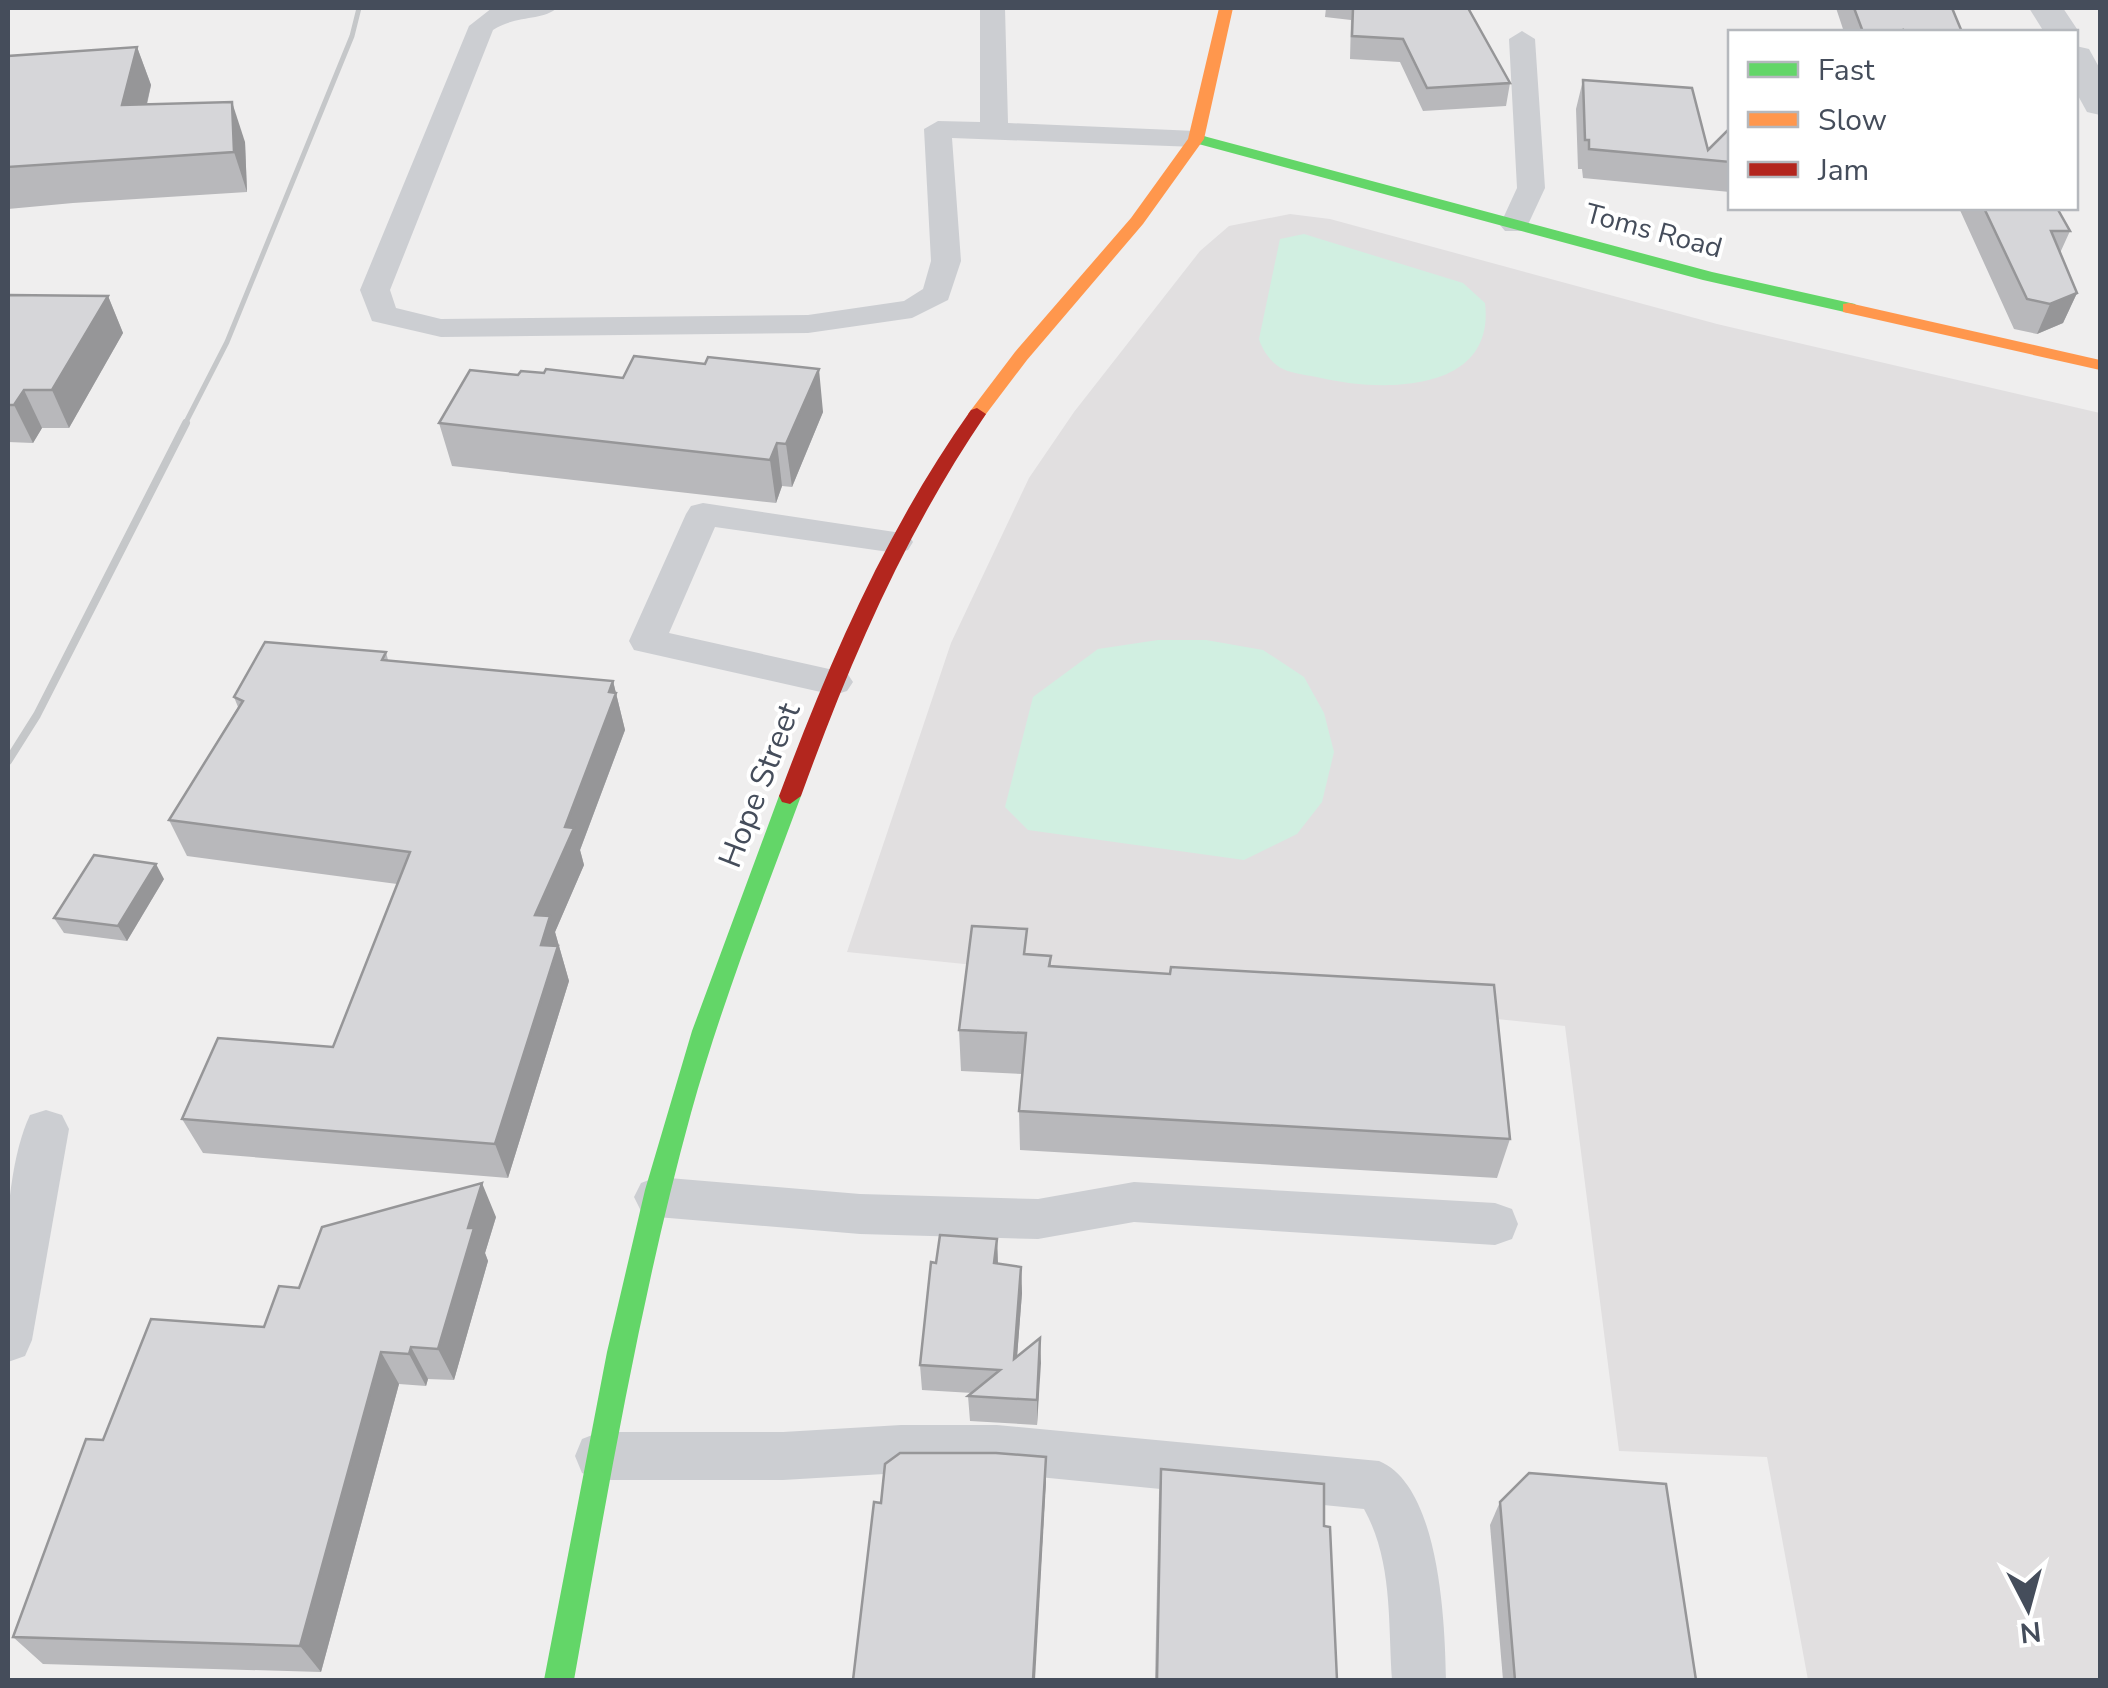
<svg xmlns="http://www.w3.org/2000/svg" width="2108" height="1688" viewBox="0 0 2108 1688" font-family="'Nunito Sans',sans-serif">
	<rect width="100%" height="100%" fill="#efeeee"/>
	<path fill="#e1dfe0" d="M1290 214 1330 219 1717 324 2100 413V1680H1808L1767 1457 1619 1451 1565 1026 847 952 951 643 1029 478 1074 412 1200 251 1229 226Z"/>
	<g fill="#d1efe1">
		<path d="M1304 234 1463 283 1485 303C1496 394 1382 392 1321 378 1309 375 1293 374 1283 369 1272 364 1262 350 1259 339L1280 239Z"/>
		<path d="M1158 640H1206L1263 650 1304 677 1324 713 1334 752 1322 802 1297 834 1244 860 1028 830 1005 807 1033 697 1098 649Z"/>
	</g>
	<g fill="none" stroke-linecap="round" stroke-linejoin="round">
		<g fill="#ccced2" fill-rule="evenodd">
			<path d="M492 8H557C543 21 515 15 493 30L390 290 396 308 441 319 808 315 904 301 923 289 931 261 924 129 938 121 980 122V8H1005L1008 123 1196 131 1210 139 1196 147 952 138 961 261 948 300 912 318 808 333 441 337 372 321 360 290 469 26Z"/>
			<path d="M1522 31 1535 39 1545 188 1525 231H1505L1500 225 1517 188 1509 39Z"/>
			<path d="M703 503 908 534 913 542 908 550 896 553 715 527 669 633 847 673 853 682 847 691 834 695 634 650 629 641 686 514 691 506Z"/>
			<path d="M46 1110 62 1115 69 1129 32 1340 25 1356 8 1362C4 1295 1 1176 30 1115Z"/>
			<path d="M657 1177 860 1194 1038 1199 1134 1182 1495 1203 1512 1209 1518 1224 1512 1239 1495 1245 1134 1222 1038 1239 860 1234 657 1217 641 1211 634 1197 641 1183Z"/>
			<path d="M901 1425H997L1379 1461C1440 1486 1445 1623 1446 1680H1392C1388 1623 1393 1561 1364 1509L997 1473H901L783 1480H600L582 1473 575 1456 582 1439 600 1432H783Z"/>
		</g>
		<g fill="#ccced2" fill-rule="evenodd">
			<path d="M2029 8H2063L2079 32 2076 37V32H2044Z"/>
			<path d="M2076 46 2089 49 2100 69V115L2087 112 2076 92Z"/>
		</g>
		<g fill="#63d668" fill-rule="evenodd">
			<path d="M1196 134 1712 272 1855 304 1858 308 1849 313 1703 280 1191 142V136Z"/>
			<path d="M790 788 801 796C762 901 721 1005 691 1113 640 1299 608 1490 574 1680H544L607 1352 645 1190 692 1031 779 796Z"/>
		</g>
		<g fill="#ff974d" fill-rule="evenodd">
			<path d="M1219 8H1233L1204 139 1143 224 1027 360 983 418H971L968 414 1015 352 1131 218 1188 139Z"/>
			<path d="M1849 303 2100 360V370L1843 312V304Z"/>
		</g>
		<path fill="#b3261e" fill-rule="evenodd" d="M977 408 986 414C905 533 850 661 801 796L790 804 782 802 779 796C830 660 886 530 971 410Z"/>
		<path stroke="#c5c7c9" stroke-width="5" d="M184 426 227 342 352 36 359 8"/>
		<path stroke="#c5c7c9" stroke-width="8" d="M8 761 37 715 186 423"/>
	</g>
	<g fill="#b8b8bb">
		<path d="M1326 8H1468L1510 83 1506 106 1423 111 1400 62 1350 59 1351 20 1325 17Z"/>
		<path d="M1836 8H1952L1962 32H1844Z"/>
		<path d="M137 47 151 85 147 105 245 142 247 192 73 203 8 209V56Z"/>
		<path d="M1583 80 1708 150 1730 128V192L1583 178 1582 169H1578L1576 109Z"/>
		<path d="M1959 208H2057L2070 231 2060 253 2077 293 2063 323 2037 334 2014 329Z"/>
		<path d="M8 295 108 296 123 333 69 428H42L33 443 8 442Z"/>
		<path d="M518 375 823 412 792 487 782 486 776 503 452 466 439 423Z"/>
		<path d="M386 652 388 660 613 681 625 730 580 850 584 865 555 932 569 981 508 1178 203 1153 182 1119 333 1047 397 884 187 856 169 820 238 707 234 697Z"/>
		<path d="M164 879 127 941 64 933 54 918Z"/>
		<path d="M1027 954 1051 956V967L1510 1139 1497 1178 1020 1150 1019 1111 1023 1074 961 1071 959 1030Z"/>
		<path d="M496 1217 485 1253 488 1261 454 1380 428 1379 426 1386 399 1384 321 1672 43 1664 13 1637 264 1327 299 1288Z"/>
		<path d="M997 1239 998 1263 1021 1267 1022 1293 1017 1356 1040 1338 1037 1425 970 1421 968 1396 972 1393 922 1390 920 1365 936 1263Z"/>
		<path d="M1161 1469 1324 1526 1337 1680H1155L1159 1493Z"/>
		<path d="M1500 1502 1696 1680H1503L1490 1525Z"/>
	</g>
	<g fill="#969698">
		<path d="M137 47 151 85 137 145 122 105Z"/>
		<path d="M232 102 245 142 247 192 234 152Z"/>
		<path d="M2077 293 2063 323 2037 334 2050 304Z"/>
		<path d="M108 296 123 333 69 428 52 390Z"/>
		<path d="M819 369 823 412 792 487 786 444Z"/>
		<path d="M24 390 42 428 33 443 14 405Z"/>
		<path d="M777 443 782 486 776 503 770 460Z"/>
		<path d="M613 681 625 730 580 850 584 865 555 932 569 981 508 1178 495 1144 541 945 535 915Z"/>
		<path d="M156 864 164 879 127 941 118 926Z"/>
		<path d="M482 1183 496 1217 485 1253 488 1261 454 1380 438 1349 468 1228Z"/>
		<path d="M997 1239 998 1266 994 1263Z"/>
		<path d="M1021 1267 1022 1293 1015 1384 1014 1359Z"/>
		<path d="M1040 1338 1041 1363 1037 1425V1400Z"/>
		<path d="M411 1347 428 1379 426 1386 409 1354Z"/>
		<path d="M381 1352 399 1384 321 1672 300 1646Z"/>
		<path d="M1046 1457V1482L1035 1680H1033Z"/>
	</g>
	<g fill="#d6d6d9" stroke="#969698" stroke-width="2.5">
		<path d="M1353 8H1468L1510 83 1427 88 1403 39 1352 36Z"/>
		<path d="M1854 8H1952L1962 32H1904L1903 30 1901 32H1863Z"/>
		<path d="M137 47 122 105 232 102 234 152 8 167V56Z"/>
		<path d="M1583 80 1692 88 1708 150 1730 128V162L1589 149V140H1585Z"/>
		<path d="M1984 208H2057L2070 231H2051L2077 293 2050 304 2027 299Z"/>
		<path d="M8 295 108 296 52 390H24L14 405H8Z"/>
		<path d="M634 356 705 364 708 357 819 369 786 444 777 443 770 460 439 423 470 370 518 375 521 371 544 373 546 369 623 378Z"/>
		<path d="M265 642 386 652 382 660 613 681 609 692 616 693 565 827 574 828 535 915 550 916 541 945 558 946 495 1144 182 1119 218 1038 333 1047 410 852 169 820 243 701 234 697Z"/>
		<path d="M94 855 156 864 118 926 54 918Z"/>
		<path d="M972 926 1027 929 1024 954 1051 956 1049 966 1170 974 1171 967 1494 985 1510 1139 1019 1111 1026 1033 959 1030Z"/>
		<path d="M482 1183 468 1228H474L438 1349 411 1347 409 1354 381 1352 300 1646 13 1637 86 1439 103 1440 151 1319 264 1327 279 1286 299 1288 322 1227Z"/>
		<path d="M940 1235 997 1239 994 1263 1021 1267 1014 1359 1040 1338 1037 1400 968 1396 1000 1370 920 1365 931 1262 936 1263Z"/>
		<path d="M900 1453H996L1046 1457 1033 1680H853L874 1502 881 1503 885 1464Z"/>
		<path d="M1161 1469 1324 1484V1526L1330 1527 1337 1680H1157Z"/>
		<path d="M1529 1473 1666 1484 1696 1680H1515L1500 1502Z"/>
	</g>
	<g text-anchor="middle" stroke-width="8" stroke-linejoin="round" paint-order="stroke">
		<g font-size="28" fill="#454d5b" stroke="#fff">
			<text transform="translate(1654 230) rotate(15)" y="10">Toms Road</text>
		</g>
		<g font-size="32" fill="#454d5b" stroke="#fff">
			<text transform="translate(759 785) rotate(-69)" y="11">Hope Street</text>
		</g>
	</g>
	<rect width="2108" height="1688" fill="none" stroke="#454d5b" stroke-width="20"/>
	<rect x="1728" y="30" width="350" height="180" fill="#ffffff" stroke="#b5b8bd" stroke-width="2.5"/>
	<rect x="1748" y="62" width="50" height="15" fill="#63d668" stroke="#b5b8bd" stroke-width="2.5"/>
	<text x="1818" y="80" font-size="30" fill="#454d5b">Fast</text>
	<rect x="1748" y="112" width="50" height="15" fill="#ff974d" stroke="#b5b8bd" stroke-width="2.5"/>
	<text x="1818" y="130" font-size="30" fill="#454d5b">Slow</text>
	<rect x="1748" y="162" width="50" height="15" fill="#b3261e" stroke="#b5b8bd" stroke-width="2.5"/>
	<text x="1818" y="180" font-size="30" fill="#454d5b">Jam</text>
	<g transform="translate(2028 1608) rotate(174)" stroke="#ffffff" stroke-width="8" paint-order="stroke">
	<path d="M0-8L18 38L0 25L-18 38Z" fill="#454d5b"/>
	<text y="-15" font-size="28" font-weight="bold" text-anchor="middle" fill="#454d5b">N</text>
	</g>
</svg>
